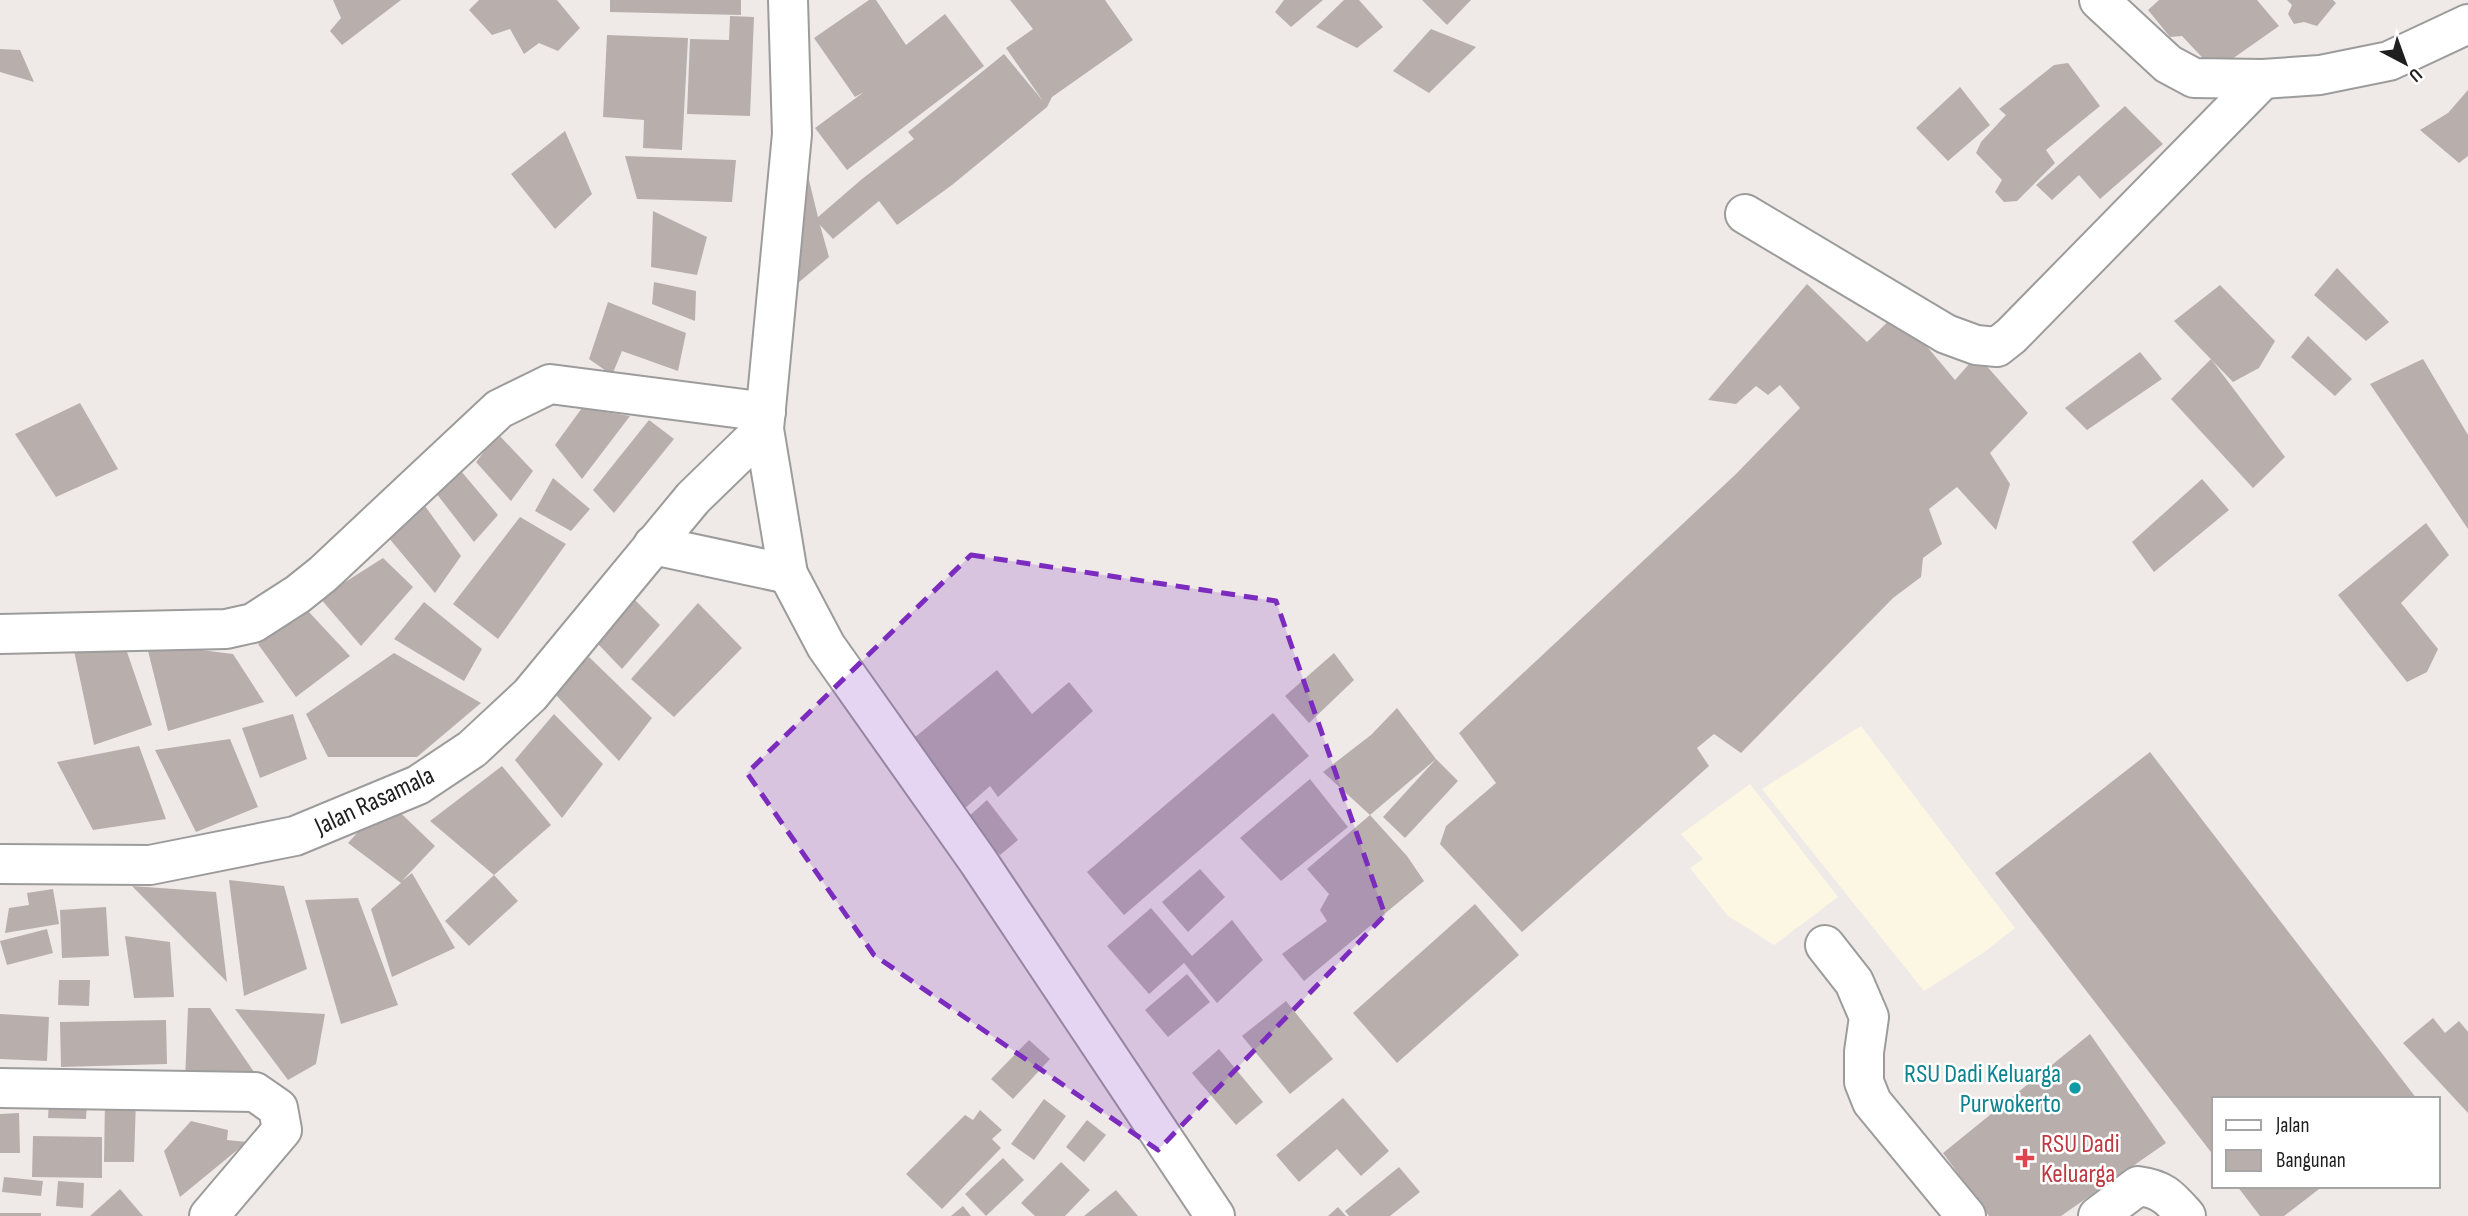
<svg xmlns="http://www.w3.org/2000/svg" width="2468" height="1216" viewBox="0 0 2468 1216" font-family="'Sofia Sans Condensed',sans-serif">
	<rect width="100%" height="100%" fill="#efeae7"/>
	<g fill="#fbf7e3">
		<path d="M1861 726 2015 928 1983 953 1924 991 1762 789Z"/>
		<path d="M1750 784 1838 897 1774 945 1728 916 1690 868 1703 859 1681 834Z"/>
	</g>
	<g fill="#b8afad">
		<path d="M333 0H401L342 45 330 31 341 18Z"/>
		<path d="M479 0H557L580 28 558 51 539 43 524 54 510 29 492 35 469 10Z"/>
		<path d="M610 0H741V15L610 12Z"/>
		<path d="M869 0H876L906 45 945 14 984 66 847 170 815 128 864 92 855 97 814 38Z"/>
		<path d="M1010 0H1105L1133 40 1052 97 1047 107 952 185 897 225 879 201 833 239 820 225 829 257 798 283 797 167 808 176 818 217 862 179 914 139 908 132 1004 54 1043 101 1006 48 1033 29Z"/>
		<path d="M1284 0H1323L1291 27 1275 12Z"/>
		<path d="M1344 0H1359L1383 27 1357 48 1316 27Z"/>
		<path d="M1422 0H1471L1447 25Z"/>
		<path d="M2159 0H2257L2279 26 2215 71 2182 36 2170 37 2148 10Z"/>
		<path d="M2287 0H2333L2336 3 2317 26 2304 22 2294 24 2288 14 2292 5Z"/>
		<path d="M730 16 754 17 750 116 687 114 690 39 729 40Z"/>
		<path d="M1431 29 1476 47 1429 93 1393 71Z"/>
		<path d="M607 35 688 38 682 150 643 148 644 120 603 117Z"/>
		<path d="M0 49 20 50 34 82 0 72Z"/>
		<path d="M2068 63 2100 106 2046 150 2055 163 2017 201 2004 202 1995 192 2002 180 1976 153 1981 142 2006 115 1999 109 2054 65Z"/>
		<path d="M1960 87 1990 125 1948 161 1916 128Z"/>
		<path d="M2468 90V156L2459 163 2420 130 2448 113Z"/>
		<path d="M2125 106 2163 144 2100 199 2079 175 2052 200 2036 185Z"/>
		<path d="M565 131 592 194 555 229 511 174Z"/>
		<path d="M625 156 736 160 732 202 637 199Z"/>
		<path d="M653 211 707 237 697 275 651 267Z"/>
		<path d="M2337 268 2389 322 2366 341 2314 295Z"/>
		<path d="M654 282 696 291 695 321 652 304Z"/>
		<path d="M1807 284 1867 342 1898 312 1955 380 1977 355 2028 413 1990 453 2010 484 1996 530 1957 487 1929 509 1942 544 1923 558 1921 577 1893 598 1741 753 1714 734 1697 748 1709 766 1522 932 1440 844 1446 826 1496 783 1459 733 1736 474 1800 408 1780 385 1768 395 1756 386 1736 404 1708 400Z"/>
		<path d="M2220 285 2275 341 2259 368 2233 382 2174 321Z"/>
		<path d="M608 302 686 333 678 371 622 351 612 375 589 359Z"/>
		<path d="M2308 336 2352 379 2335 396 2291 357Z"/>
		<path d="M2140 352 2162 379 2087 430 2065 408Z"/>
		<path d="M2211 359 2285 457 2253 488 2171 399Z"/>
		<path d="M2423 359 2468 435V529L2370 384Z"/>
		<path d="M80 403 118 469 56 497 15 434Z"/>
		<path d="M582 408 630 416 582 479 555 445Z"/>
		<path d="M649 420 674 439 614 513 593 490Z"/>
		<path d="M498 434 533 471 511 501 476 462Z"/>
		<path d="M461 471 498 515 474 542 436 493Z"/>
		<path d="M553 478 590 509 571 531 535 511Z"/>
		<path d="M2202 479 2229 510 2154 572 2132 542Z"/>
		<path d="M425 506 461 556 435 593 388 537Z"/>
		<path d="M520 517 566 544 498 639 453 604Z"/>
		<path d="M2426 523 2449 555 2401 603 2438 649 2427 672 2407 682 2338 595Z"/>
		<path d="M383 558 413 587 361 646 320 598Z"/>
		<path d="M633 598 660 625 622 669 598 644Z"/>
		<path d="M424 602 482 649 464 681 394 639Z"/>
		<path d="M698 603 742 648 674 717 631 679Z"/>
		<path d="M308 611 350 656 296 697 258 644Z"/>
		<path d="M146 643 233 654 264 702 168 731Z"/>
		<path d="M73 646H125L152 725 94 745Z"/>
		<path d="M394 653 481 703 417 757H328L306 714Z"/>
		<path d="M1334 653 1354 680 1309 723 1285 696Z"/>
		<path d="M589 657 652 718 619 761 553 692Z"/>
		<path d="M997 670 1032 714 1069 682 1093 711 998 797 990 786 964 809 909 742Z"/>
		<path d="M1397 708 1436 759 1458 781 1405 838 1383 817 1436 759 1370 815 1407 856 1424 881 1304 981 1282 954 1327 921 1320 910 1329 894 1307 869 1370 815 1323 772 1371 735Z"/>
		<path d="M1273 713 1309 756 1124 915 1087 872Z"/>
		<path d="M293 714 307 759 260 778 242 728Z"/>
		<path d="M554 714 603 764 562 818 515 760Z"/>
		<path d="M230 739 258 807 196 832 155 750Z"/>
		<path d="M139 746 166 819 93 830 57 762Z"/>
		<path d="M2150 752 2417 1099H2214V1156L1995 873Z"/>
		<path d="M502 766 551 825 494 875 430 821Z"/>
		<path d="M1310 779 1348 827 1281 881 1240 838Z"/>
		<path d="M387 800 435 846 402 881 412 873 455 948 392 977 371 909 401 883 348 843Z"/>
		<path d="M987 800 1018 840 1000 855 967 818Z"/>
		<path d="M1200 869 1225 897 1188 932 1162 902Z"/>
		<path d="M494 875 518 901 469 946 445 921Z"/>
		<path d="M229 880 284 886 307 969 244 996Z"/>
		<path d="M132 886 216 892 227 982Z"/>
		<path d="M53 889 59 924 5 933 9 908 29 905 27 893Z"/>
		<path d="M358 898 398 1005 341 1024 305 900Z"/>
		<path d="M1475 904 1519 955 1397 1063 1353 1013Z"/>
		<path d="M106 907 109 956 62 958 60 910Z"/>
		<path d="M1151 908 1192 956 1232 920 1263 960 1217 1003 1184 963 1149 994 1107 946Z"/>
		<path d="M47 929 53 953 7 965 0 941Z"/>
		<path d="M125 936 170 942 174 997 134 998Z"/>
		<path d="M1187 974 1210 1002 1168 1037 1145 1010Z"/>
		<path d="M59 980H90L89 1006 58 1005Z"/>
		<path d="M1286 1001 1333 1059 1290 1094 1242 1036Z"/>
		<path d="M188 1008H210L263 1085 185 1082Z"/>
		<path d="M235 1009 325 1014 316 1064 288 1080Z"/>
		<path d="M0 1014 49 1017 47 1061 0 1059Z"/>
		<path d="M2433 1018 2445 1033 2459 1021 2468 1032V1113L2403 1043Z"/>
		<path d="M166 1020 167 1064 61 1067 60 1022Z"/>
		<path d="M2090 1034 2166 1143 2061 1216H1989L1943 1153Z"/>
		<path d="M1029 1040 1050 1059 1013 1099 991 1079Z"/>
		<path d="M1219 1049 1263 1102 1236 1125 1192 1073Z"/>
		<path d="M105 1098H136L134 1162H104Z"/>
		<path d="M1343 1098 1389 1151 1361 1176 1337 1149 1299 1182 1276 1155Z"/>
		<path d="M1044 1099 1066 1116 1034 1160 1011 1144Z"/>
		<path d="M49 1102 87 1104 86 1119 48 1118Z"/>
		<path d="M980 1110 1002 1130 992 1139 1001 1148 942 1209 906 1174 965 1115 973 1120Z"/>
		<path d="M19 1113 20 1153H0V1114Z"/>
		<path d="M1087 1120 1106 1135 1084 1162 1066 1147Z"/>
		<path d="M191 1121 228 1130 227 1140 247 1142 180 1197 164 1151Z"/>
		<path d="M33 1136 102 1137V1178L32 1177Z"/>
		<path d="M1003 1158 1024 1180 986 1216 965 1194Z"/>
		<path d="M1061 1162 1090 1190 1065 1216H1035L1021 1203Z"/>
		<path d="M1399 1167 1420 1192 1390 1216H1349L1345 1211Z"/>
		<path d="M4 1177 43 1181 41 1196 2 1192Z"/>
		<path d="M58 1181 84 1183 83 1208 56 1206Z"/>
		<path d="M2237 1186H2323L2284 1216H2260Z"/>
		<path d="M120 1189 143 1216H90Z"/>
		<path d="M1116 1190 1138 1216H1084Z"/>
		<path d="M963 1206 971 1216H951Z"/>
		<path d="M1338 1207 1346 1216H1328Z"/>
		<rect x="0" y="1213" width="41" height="3"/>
	</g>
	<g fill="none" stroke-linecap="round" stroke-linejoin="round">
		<defs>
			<g id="minor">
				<path d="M788 0 792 134 764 429 788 574 826 646 978 861 1215 1216"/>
				<path d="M2099 0 2168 64 2194 78 2263 79 2320 75 2389 61 2468 24"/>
				<path d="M1745 214 1946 334 1976 345 1997 347 2011 336 2263 79"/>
				<path d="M653 545 788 574"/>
				<path d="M0 634 226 629 253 623 298 594 323 574 499 409 550 384 766 412"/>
				<path d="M0 864 150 865 295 836 418 785 472 749 530 695 693 498 764 429"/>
				<path d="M1825 945 1854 982 1869 1017 1864 1052V1082L1872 1102 1966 1216"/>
				<path d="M0 1088 255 1092 278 1108 282 1130 209 1216"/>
				<path d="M2098 1216 2138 1186C2163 1189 2170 1198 2186 1216"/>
			</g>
		</defs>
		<use href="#minor" stroke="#9c9c9c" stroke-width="42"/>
		<use href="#minor" stroke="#fff" stroke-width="38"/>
	</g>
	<path fill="#7b2cbf" fill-opacity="0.2" stroke="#7b2cbf" stroke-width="5" stroke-dasharray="14 9" stroke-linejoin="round" d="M971 555 1276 601 1385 915 1158 1150 874 955 747 773Z"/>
	<circle fill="#0f9aa8" stroke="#fff" stroke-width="2.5" cx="2075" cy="1088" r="7"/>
	<path fill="#e0444e" stroke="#fff" stroke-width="2.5" d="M2021.5 1147.5h7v7h7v7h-7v7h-7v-7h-7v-7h7z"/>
	<g text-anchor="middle" stroke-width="5" stroke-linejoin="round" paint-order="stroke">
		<g font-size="26" fill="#1f1f1f" stroke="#fff">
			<text transform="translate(374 800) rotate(-25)" y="9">Jalan Rasamala</text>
		</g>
		<g font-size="26" fill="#0d838f" stroke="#fff" text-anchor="end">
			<text x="2061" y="1082">RSU Dadi Keluarga<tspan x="2061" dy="30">Purwokerto</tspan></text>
		</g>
		<g font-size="26" fill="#be3a42" stroke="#fff" text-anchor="start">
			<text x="2041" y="1152">RSU Dadi<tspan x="2041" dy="30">Keluarga</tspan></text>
		</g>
	</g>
	<rect x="2212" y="1097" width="228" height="91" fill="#ffffff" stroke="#a5a5a5" stroke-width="2"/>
	<rect x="2226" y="1120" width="35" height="10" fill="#ffffff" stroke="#a5a5a5" stroke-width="2"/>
	<text x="2276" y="1132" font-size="21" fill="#1f1f1f">Jalan</text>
	<rect x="2226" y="1150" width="35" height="21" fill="#b8afad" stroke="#a5a5a5" stroke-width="2"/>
	<text x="2276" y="1167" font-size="21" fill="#1f1f1f">Bangunan</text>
	<g transform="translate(2405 63) rotate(139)" stroke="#ffffff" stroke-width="5" paint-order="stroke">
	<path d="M0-5L12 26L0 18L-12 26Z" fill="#1f1f1f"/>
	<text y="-10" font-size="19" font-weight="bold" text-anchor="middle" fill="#1f1f1f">U</text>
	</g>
</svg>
